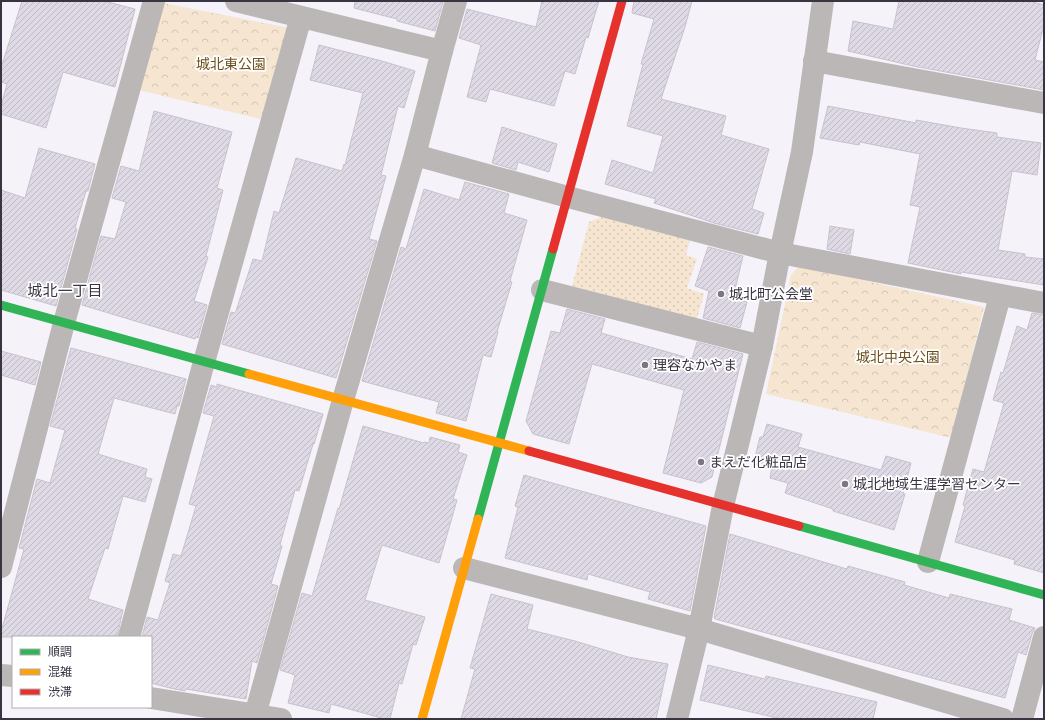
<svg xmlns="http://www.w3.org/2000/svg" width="1045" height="720" viewBox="0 0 1045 720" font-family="Rubik,'Noto Sans JP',sans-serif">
	<defs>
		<pattern id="grass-dots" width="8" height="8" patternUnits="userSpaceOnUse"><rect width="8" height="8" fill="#f6e6d1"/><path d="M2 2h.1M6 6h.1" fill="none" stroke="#d4c6b5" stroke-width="1.8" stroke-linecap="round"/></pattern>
		<pattern id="park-crowns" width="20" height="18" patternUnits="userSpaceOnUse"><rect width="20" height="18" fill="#f6e6d1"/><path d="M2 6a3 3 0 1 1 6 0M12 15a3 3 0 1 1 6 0" fill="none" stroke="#d4c6b5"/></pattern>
		<pattern id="building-hatch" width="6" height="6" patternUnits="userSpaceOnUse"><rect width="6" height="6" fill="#ded9e4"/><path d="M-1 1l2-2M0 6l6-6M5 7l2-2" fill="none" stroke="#bfbbc5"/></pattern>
	</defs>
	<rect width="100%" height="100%" fill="#f5f2fa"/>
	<path fill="url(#grass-dots)" d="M602 217 690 240 686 255 697 259 687 288 704 294 697 319 572 286 589 222Z"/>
	<g fill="url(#park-crowns)">
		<path d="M158 2 290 28 265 120 134 89Z"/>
		<path d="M799 266 984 307 952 438 766 394 791 275Z"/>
	</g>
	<g fill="url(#building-hatch)" stroke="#c7c3cd">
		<path d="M22 1H104L135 9 115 87 63 72 46 128 1 114V106L7 84 1 82V68Z"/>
		<path d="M355 1H440L443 2 435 31 397 21V19L354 8Z"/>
		<path d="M542 1H599L588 38 586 37 575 74 565 71 554 106 490 89 486 102 467 97 481 45 459 38 467 9 536 27Z"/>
		<path d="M634 1H692L685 27 661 99 726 116 721 135 769 149 752 209 764 213 758 234 714 223 654 203 656 199 605 184 612 160 653 173 663 136 627 126 643 64H641L654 19 632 13Z"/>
		<path d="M899 1H1029L1044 5V25L1035 60 1044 62V90L913 66 848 51 853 21 893 29Z"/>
		<path d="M319 45 382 61 415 71 404 108 398 106 381 175 386 176 369 239 377 241 336 378 222 344 231 312 235 313 236 311 253 259 262 261 274 211 279 213 296 158 342 171 344 164 345 165 363 93 310 80Z"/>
		<path d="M828 106 916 123V120L961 128 997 133V137L1041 143 1037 175 1012 171 998 250 1025 254V257L1044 259V285L961 272V274L908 263 920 207 910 205 920 154 860 142 859 145 820 138Z"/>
		<path d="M154 111 232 132 217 188 223 190 206 256 208 257 194 301 207 305 198 338 196 337 195 339 82 305 101 236 115 239 126 202 112 198 121 166 139 171Z"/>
		<path d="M502 127 557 144 549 172 518 162 516 170 492 163Z"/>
		<path d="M39 148 95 164 88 191H86L75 228 77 229 56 306 1 290V190L25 198Z"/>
		<path d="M465 182 509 194 504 213 527 220 510 281 512 282 497 332H498L491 357 483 355 466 421 436 413 439 402 362 381 401 247 406 249 424 189 459 200Z"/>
		<path d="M830 226 854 230 850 254 827 249Z"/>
		<path d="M708 247 743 256 733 298 747 302 740 328 703 318 709 291 695 286Z"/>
		<path d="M567 309 605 319 601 333 692 359 697 342 743 354 712 477 701 483 663 473 684 390 592 364 569 444 533 434 526 421 551 331 560 333Z"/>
		<path d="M1032 313 1044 315V573L1014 564 1015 560 955 542 965 506 963 505 973 469 984 472 1004 403 993 400 1001 372 1003 373 1017 326 1027 330Z"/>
		<path d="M71 348 186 379 179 406H177L175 414 114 398 98 454 147 469 145 477 152 479 145 502 123 496 108 549 105 548 88 599 123 610 117 637H1V632L24 549 19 548 37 479 50 483 65 430 50 426Z"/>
		<path d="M1 351 41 362 35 385 1 375Z"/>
		<path d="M217 384 323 414 314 444H313L299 491 295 490 280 545 282 546 271 584 278 586 257 663 252 661 246 699 186 689 185 691 170 688 151 683V637H142L147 617 158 620 170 583 165 581 173 554 181 556 196 506 189 504 214 416 203 413 211 385 217 387Z"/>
		<path d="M767 424 802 434 798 447 881 470 886 456 911 463 903 494H905L894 530 833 511V509L785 493 788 483 770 478 772 466 754 461 760 437H763Z"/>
		<path d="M363 426 424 443V442L429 443 430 437 460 445 458 452 467 455 453 499 457 500 439 563 382 545 365 600 425 617 416 645 413 644 402 684 399 683 390 719H385L331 704 329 713 288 703 295 675 280 670 302 593 312 596 338 508 339 509Z"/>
		<path d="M524 475 706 526 690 611 648 599 650 592 588 574 587 580 505 558 518 507 515 506Z"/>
		<path d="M730 534 847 569 848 566 905 582 904 585 949 598 950 594 1012 609 1009 620 1035 628 1032 634 1026 655 1018 652 1005 698 715 619 714 618Z"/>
		<path d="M491 594 533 605 527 629 575 641 628 657 668 664 656 719H461L475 669 470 668Z"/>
		<path d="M708 665 765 679 766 676 877 702 873 719H781L700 700Z"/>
	</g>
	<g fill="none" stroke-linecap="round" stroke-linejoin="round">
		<g stroke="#bab7b6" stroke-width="22">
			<path d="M236 1 442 51"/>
			<path d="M814 61 1044 103"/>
			<path d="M415 155 568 197 780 253 1044 303"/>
			<path d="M542 290 762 346"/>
			<path d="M928 562 1000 296"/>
			<path d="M1 567 64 323 154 1"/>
			<path d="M464 568 699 629 1003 719"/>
			<path d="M129 637 204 362 301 17"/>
			<path d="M1 675 13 676"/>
			<path d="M151 698 281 719"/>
			<path d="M255 715 343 400 415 155 442 51 456 1"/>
			<path d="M677 719 699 629 723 506 762 346 780 253 802 152 823 1"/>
			<path d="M1022 719 1044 637"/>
		</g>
		<g stroke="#30b455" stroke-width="9">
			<path d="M1 305 249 374"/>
			<path d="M478 519 553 249"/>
			<path d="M799 526 1044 595"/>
		</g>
		<g stroke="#ff9f0a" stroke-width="9">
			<path d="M249 374 529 451"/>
			<path d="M422 719 478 519"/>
		</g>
		<g stroke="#e5322d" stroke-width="9">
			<path d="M553 249 622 1"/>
			<path d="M529 451 799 526"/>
		</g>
	</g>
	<g fill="#7b7682" stroke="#fff" stroke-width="1.5">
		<circle cx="721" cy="294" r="4"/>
		<circle cx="645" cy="365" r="4"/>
		<circle cx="701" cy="462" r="4"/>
		<circle cx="845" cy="484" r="4"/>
	</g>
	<g text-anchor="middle" stroke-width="3.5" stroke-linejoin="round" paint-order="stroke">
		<g font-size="14" fill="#6d511d" stroke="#fff">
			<text x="231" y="69">城北東公園</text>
			<text x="898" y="362">城北中央公園</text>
		</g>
		<g font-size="14" fill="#393442" stroke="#fff" text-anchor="start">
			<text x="729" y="299">城北町公会堂</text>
			<text x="653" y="370">理容なかやま</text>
			<text x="709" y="467">まえだ化粧品店</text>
			<text x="853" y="489">城北地域生涯学習センター</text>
		</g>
		<g font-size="15" fill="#393442" stroke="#fff">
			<text x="65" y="296">城北一丁目</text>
		</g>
	</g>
	<rect width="1045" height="720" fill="none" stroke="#393442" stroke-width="4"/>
	<rect x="12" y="636" width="140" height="72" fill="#ffffff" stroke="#b0aeb3"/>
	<rect x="20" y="649" width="20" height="6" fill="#30b455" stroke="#b0aeb3"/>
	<text x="48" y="656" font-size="12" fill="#393442">順調</text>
	<rect x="20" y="669" width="20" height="6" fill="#ff9f0a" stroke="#b0aeb3"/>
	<text x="48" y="676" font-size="12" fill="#393442">混雑</text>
	<rect x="20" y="689" width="20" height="6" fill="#e5322d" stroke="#b0aeb3"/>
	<text x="48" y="696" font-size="12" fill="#393442">渋滞</text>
</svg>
